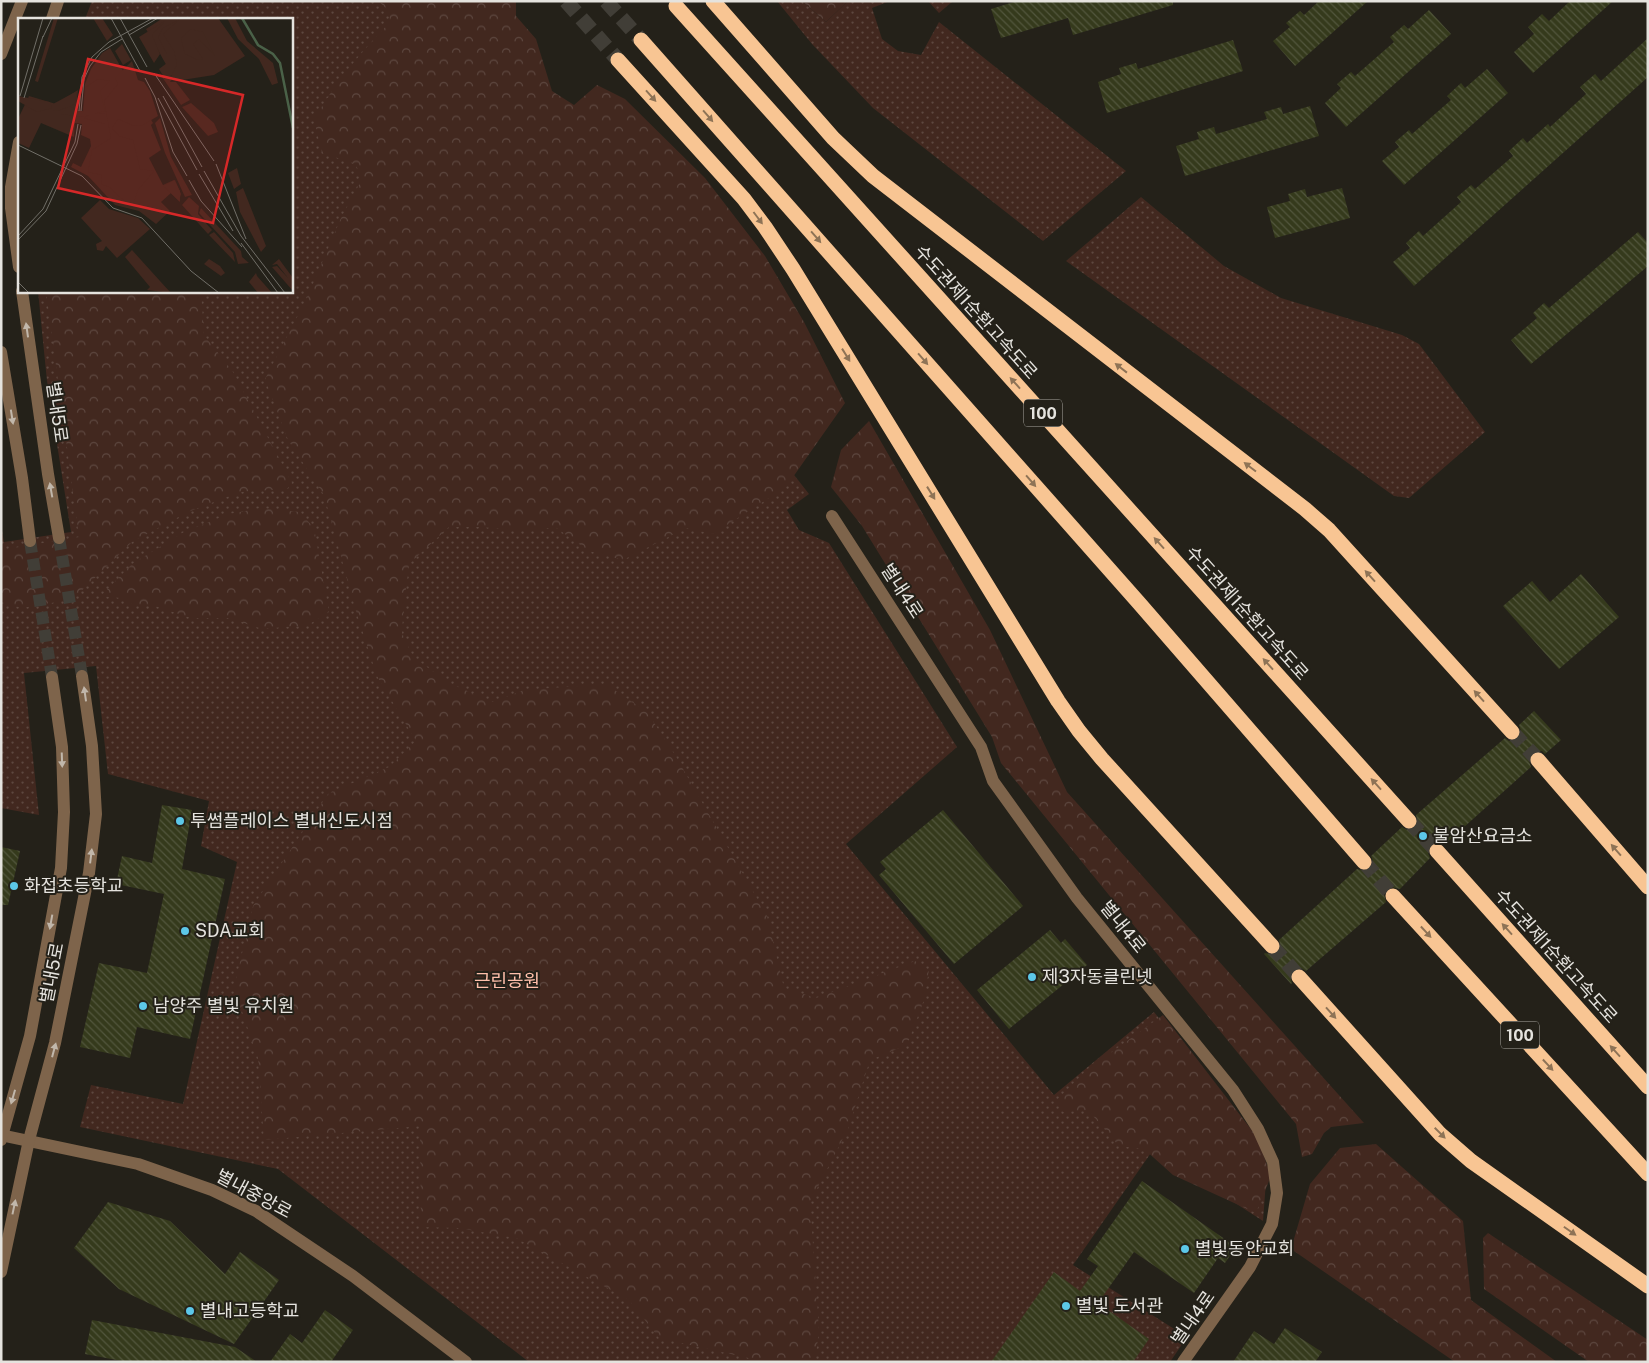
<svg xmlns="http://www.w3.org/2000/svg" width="1649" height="1363" viewBox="0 0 1649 1363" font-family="'Public Sans','Noto Sans KR',sans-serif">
	<defs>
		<pattern id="grass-dots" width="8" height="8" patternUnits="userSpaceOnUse" patternTransform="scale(1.25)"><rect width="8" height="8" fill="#42281f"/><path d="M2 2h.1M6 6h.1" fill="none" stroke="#5d473f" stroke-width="1.8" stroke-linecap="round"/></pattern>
		<pattern id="forest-crowns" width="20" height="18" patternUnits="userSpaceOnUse" patternTransform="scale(1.25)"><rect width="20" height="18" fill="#42281f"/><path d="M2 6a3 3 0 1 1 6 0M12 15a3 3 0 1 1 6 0" fill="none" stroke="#5d473f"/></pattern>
		<pattern id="building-back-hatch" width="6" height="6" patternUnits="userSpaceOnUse" patternTransform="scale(1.25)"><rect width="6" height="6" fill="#353a1c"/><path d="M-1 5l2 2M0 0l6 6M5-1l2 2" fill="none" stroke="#52563d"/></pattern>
	</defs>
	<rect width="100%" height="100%" fill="#242119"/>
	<g fill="url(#grass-dots)">
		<path d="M92 1H389L619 251 809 494 787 510 799 530 829 543 957 747 846 844 1054 1095 1154 1012 1237 1116 1266 1181 1263 1221 1153 1150 1073 1265 1187 1337 1170 1362H529L278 1169 80 1127 91 1085 183 1104 237 862 201 846 209 801 108 774 96 666 24 673 39 815 1 808V525L4 542 71 532 47 381 38 291H291V19H85Z"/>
		<path d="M777 1H802L826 22 848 1H890L872 8 882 39 898 51 921 55 939 22 1126 171 1043 241 873 108 812 44Z"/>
		<path d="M928 1H953L939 13Z"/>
		<path d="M1141 197 1224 266 1281 298 1402 335 1419 344 1485 432 1409 498 1394 496 1066 261Z"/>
	</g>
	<g fill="url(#forest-crowns)">
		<path d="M378 1H516V16L536 39 552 91 574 105 597 85 625 99 705 178 765 256 804 322 845 403 786 487 713 534 686 528 623 560 589 551 555 527 529 531 480 527H449L409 564 403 615 402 633 413 657 449 683 493 702 524 690 606 684 647 712 675 755 767 916 784 988 816 998 915 961 929 970 924 1000 907 1045 870 1060 848 1129 810 1202 819 1330 815 1362H766L659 1338 629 1300 516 1238 458 1228 421 1227 420 1126 264 1140 258 1058 234 988 253 906 328 794 389 767 416 741 377 676 356 611 324 495 288 440 265 379 307 298 341 218 361 181 356 164 322 153 314 120C336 81 360 54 390 22L389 11Z"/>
		<path d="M802 1H848L826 22Z"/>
		<path d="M46 291H201L204 335 233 372 292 483 287 489 240 492 188 512 132 542 74 598 57 602 22 608 1 602V550L79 537Z"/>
		<path d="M869 421 990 630 1067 792 1364 1123 1331 1127 1324 1133 1312 1154 1302 1157 1296 1124 1001 763 992 737 862 526 831 487 841 450Z"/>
		<path d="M261 508 300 512 314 528 329 612 308 625 262 629 229 618H191L155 606H136L120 598 101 596 132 564 184 532 229 514Z"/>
		<path d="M1163 1015 1257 1137 1271 1176 1256 1213 1173 1175 1144 1149 1119 1146 1088 1110 1063 1112 1057 1100 1087 1070Z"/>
		<path d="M1376 1144 1463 1221 1471 1300 1557 1362H1455L1291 1249 1310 1184 1340 1148Z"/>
		<path d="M1488 1233 1648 1340V1362H1589L1484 1289 1483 1238Z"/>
	</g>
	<g fill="url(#building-back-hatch)">
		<path d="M1017 1H1173V5L1073 35 1068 18 1001 38 991 9Z"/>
		<path d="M1319 1H1368L1295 66 1273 41 1290 27 1286 23 1300 11 1304 15Z"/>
		<path d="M1570 1H1613L1533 73 1514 52 1534 34 1528 27 1542 14 1549 21Z"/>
		<path d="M1429 10 1451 34 1346 127 1325 103 1341 88 1337 84 1351 72 1355 76 1394 42 1390 37 1404 25 1408 29Z"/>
		<path d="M1648 38V77L1414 286 1393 262 1410 248 1406 243 1419 231 1423 236 1461 202 1457 197 1471 185 1475 189 1513 156 1509 151 1523 138 1527 143 1548 124 1550 127 1586 94 1580 87 1595 74 1601 81Z"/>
		<path d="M1233 40 1243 71 1107 113 1098 82 1121 74 1119 68 1136 63 1138 69Z"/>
		<path d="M1487 69 1508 93 1404 185 1382 161 1399 147 1395 142 1409 130 1412 134 1451 100 1447 96 1461 83 1465 88Z"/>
		<path d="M1310 106 1319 136 1185 176 1176 146 1199 139 1197 132 1214 127 1216 134 1267 119 1264 112 1281 107 1283 114Z"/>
		<path d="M1342 188 1350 218 1275 238 1267 207 1290 201 1288 194 1305 189 1307 197Z"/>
		<path d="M1638 232 1648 243V266L1531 364 1511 340 1537 318 1533 313 1544 303 1549 308Z"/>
		<path d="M1581 574 1619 617 1559 669 1503 606 1532 581 1550 602Z"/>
		<path d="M1534 711 1561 740 1545 754 1542 751H1537L1532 753 1529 761 1531 767 1444 845 1439 842 1431 844 1428 849V853L1430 858 1400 889 1391 887 1387 889 1384 894 1386 902 1306 971 1301 968 1293 970 1290 975 1292 983 1291 984 1264 954 1265 953 1274 955 1278 953 1281 948 1279 940 1357 869 1365 871 1370 869 1373 861 1371 856 1402 827 1407 830 1415 828 1418 823 1416 815 1505 738 1509 741H1513L1519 739 1521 731 1519 725Z"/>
		<path d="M162 805 192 810 182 869 225 879 190 1039 137 1027 130 1058 80 1047 99 963 147 973 164 894 116 884 122 856 152 863Z"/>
		<path d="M943 810 1023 906 954 964 879 875 886 869 880 862Z"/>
		<path d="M1 847 20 851 8 905H1Z"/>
		<path d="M1050 930 1061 943 1065 939 1087 965 1009 1029 977 990Z"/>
		<path d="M1142 1181 1236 1247 1225 1263 1218 1258 1194 1293 1134 1252 1098 1303 1149 1339 1133 1362H991L1054 1272 1080 1291 1098 1266 1087 1259Z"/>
		<path d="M108 1202 170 1221 225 1274 240 1252 279 1280 234 1344 119 1289 74 1248Z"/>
		<path d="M325 1310 353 1330 331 1362H270L290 1334 302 1343Z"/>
		<path d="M92 1320 235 1347 257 1362H127L85 1354Z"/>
		<path d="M1285 1328 1322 1352 1315 1362H1233L1254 1331 1274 1344Z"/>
	</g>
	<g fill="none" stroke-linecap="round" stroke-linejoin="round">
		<g stroke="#413e37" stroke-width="12" stroke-dasharray="12 6" stroke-linecap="butt">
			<path d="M59 538 82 676"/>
			<path d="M30 541 52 677"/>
		</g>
		<g stroke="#413e37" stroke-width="15" stroke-dasharray="15 8" stroke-linecap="butt">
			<path d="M566 1 618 60"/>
			<path d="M606 1 641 40"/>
			<path d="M1512 732 1538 760"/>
			<path d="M1409 821 1437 851"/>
			<path d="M1364 862 1393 896"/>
			<path d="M1272 946 1299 977"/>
		</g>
		<g stroke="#7e644b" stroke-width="12">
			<path d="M52 19 58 1"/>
			<path d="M1 54 22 1"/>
			<path d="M19 142 11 187V208L19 267"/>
			<path d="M22 291 48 474 59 538"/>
			<path d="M1 352 22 478 30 541"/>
			<path d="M832 516 981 747 993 781 1077 898 1233 1090 1258 1129 1273 1162 1277 1193 1272 1224 1250 1267 1183 1362"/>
			<path d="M1 1135 138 1164 212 1190 256 1211 353 1276 466 1362"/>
			<path d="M1 1140 30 1036 61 868 64 812 62 747 52 677"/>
			<path d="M1 1272 29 1140 55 1043 89 873 96 814 92 746 82 676"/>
		</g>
		<g stroke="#f8c593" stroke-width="15">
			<path d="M713 1 833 138 873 176 1305 509 1329 530 1512 732"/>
			<path d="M676 6 1409 821"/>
			<path d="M641 40 1139 603 1364 862"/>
			<path d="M618 60 744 199 765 227 793 269 1058 701 1079 731 1102 759 1272 946"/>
			<path d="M1538 760 1648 887"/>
			<path d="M1437 851 1648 1087"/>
			<path d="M1393 896 1648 1174"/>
			<path d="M1299 977 1440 1134 1471 1161 1648 1286"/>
		</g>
	</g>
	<defs><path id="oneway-solid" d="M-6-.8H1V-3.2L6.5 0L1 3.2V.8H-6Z" transform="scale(1.25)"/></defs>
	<g fill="#8e7356">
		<use href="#oneway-solid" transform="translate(651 96) rotate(48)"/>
		<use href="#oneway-solid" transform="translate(708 116) rotate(49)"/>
		<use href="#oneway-solid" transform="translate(758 218) rotate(53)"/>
		<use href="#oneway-solid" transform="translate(816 237) rotate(49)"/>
		<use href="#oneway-solid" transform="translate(846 355) rotate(58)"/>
		<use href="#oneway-solid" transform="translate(923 359) rotate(49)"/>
		<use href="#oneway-solid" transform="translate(1121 368) rotate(-142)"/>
		<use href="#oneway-solid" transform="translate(1015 383) rotate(-132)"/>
		<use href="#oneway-solid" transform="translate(1250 467) rotate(-143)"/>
		<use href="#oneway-solid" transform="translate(1031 481) rotate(49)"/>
		<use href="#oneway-solid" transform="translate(931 493) rotate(58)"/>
		<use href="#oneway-solid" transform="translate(1159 543) rotate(-132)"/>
		<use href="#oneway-solid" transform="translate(1370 576) rotate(-132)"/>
		<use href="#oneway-solid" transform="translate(1268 664) rotate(-132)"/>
		<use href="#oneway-solid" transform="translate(1479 696) rotate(-132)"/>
		<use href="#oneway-solid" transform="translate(1376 784) rotate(-132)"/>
		<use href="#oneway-solid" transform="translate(1616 850) rotate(-131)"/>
		<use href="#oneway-solid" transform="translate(1507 929) rotate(-132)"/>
		<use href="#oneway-solid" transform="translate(1426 932) rotate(47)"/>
		<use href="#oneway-solid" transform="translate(1331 1013) rotate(48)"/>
		<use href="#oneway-solid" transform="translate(1615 1051) rotate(-132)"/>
		<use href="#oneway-solid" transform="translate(1548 1065) rotate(47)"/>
		<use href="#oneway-solid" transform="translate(1440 1133) rotate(45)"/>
		<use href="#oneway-solid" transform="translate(1570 1231) rotate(35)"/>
	</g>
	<g fill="#c1b7ab">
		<use href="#oneway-solid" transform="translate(27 330) rotate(-98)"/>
		<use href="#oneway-solid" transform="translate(12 417) rotate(81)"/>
		<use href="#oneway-solid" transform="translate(51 490) rotate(-100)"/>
		<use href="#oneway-solid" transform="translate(85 694) rotate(-98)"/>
		<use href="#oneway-solid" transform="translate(62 760) rotate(88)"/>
		<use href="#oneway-solid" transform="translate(91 856) rotate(-83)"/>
		<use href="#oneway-solid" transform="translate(51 922) rotate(100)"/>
		<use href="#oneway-solid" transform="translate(54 1050) rotate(-75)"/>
		<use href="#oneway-solid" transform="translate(13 1097) rotate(106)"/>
		<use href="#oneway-solid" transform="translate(14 1207) rotate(-78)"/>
	</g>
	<g fill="#5cc7e8" stroke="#242119" stroke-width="2">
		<circle cx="180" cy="821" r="5"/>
		<circle cx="1423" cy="836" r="5"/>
		<circle cx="14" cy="886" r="5"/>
		<circle cx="185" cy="931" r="5"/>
		<circle cx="1032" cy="977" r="5"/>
		<circle cx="143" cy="1006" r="5"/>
		<circle cx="1185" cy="1249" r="5"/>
		<circle cx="1066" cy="1306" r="5"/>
		<circle cx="190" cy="1311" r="5"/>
	</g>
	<g text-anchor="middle" stroke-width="4" stroke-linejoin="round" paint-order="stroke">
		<g fill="#242119" stroke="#aba9a3" stroke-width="1">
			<rect x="1024" y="399.5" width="38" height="27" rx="4"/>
			<rect x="1501" y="1021.5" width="38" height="27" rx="4"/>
		</g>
		<g font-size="16" font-weight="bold" fill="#e5e3de">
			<text x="1043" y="419">100</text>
			<text x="1520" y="1041">100</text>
		</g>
		<g font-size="18" fill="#e5e3de" stroke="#242119">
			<text transform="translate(976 312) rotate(48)" y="6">수도권제1순환고속도로</text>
			<text transform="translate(57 412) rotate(82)" y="6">별내5로</text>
			<text transform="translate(902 591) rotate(57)" y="6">별내4로</text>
			<text transform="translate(1247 613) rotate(48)" y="6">수도권제1순환고속도로</text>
			<text transform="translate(1123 927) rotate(51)" y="6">별내4로</text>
			<text transform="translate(1556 956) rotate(48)" y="6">수도권제1순환고속도로</text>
			<text transform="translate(52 973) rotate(-79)" y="6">별내5로</text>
			<text transform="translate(254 1194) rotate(28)" y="6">별내중앙로</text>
			<text transform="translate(1193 1318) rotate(-55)" y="6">별내4로</text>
		</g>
		<g font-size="18" fill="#e5e3de" stroke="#242119" text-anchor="start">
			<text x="190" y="827">투썸플레이스 별내신도시점</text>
			<text x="1433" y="842">불암산요금소</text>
			<text x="24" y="892">화접초등학교</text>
			<text x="195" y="937">SDA교회</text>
			<text x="1042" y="983">제3자동클린넷</text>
			<text x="153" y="1012">남양주 별빛 유치원</text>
			<text x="1195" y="1255">별빛동안교회</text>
			<text x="1076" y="1312">별빛 도서관</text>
			<text x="200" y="1317">별내고등학교</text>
		</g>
		<g font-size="18" fill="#febfaa" stroke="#242119">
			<text x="507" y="987">근린공원</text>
		</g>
	</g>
	<g transform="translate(18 18)">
		<rect width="275" height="275" fill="#242119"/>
		<path d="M145 0H200L227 38 196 57 158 63 155 59 152 64H158L172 82 163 87 140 53 147 61 154 57 128 11ZM209 0H217L229 23 255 45 260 65 254 67 241 41 220 21ZM92 30 135 105 133 107 143 132 131 140 145 167 156 162 162 173V184L153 175 143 184 152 193 138 206 121 193 97 187 70 158 53 149 55 145 63 149 73 128 72 121 63 117 64 106 57 105 56 119 23 105 11 130 0 125V101L11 78 38 86 60 72 58 92 65 93 67 66 73 51 84 35ZM173 85 196 105 200 114 190 118 164 89ZM82 182 91 191 120 200 132 211 99 240 88 228 85 233 79 232 78 226 84 223 63 200ZM114 232 142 263 153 275 129 272 132 269 107 239ZM191 241 202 248 207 255 203 258 186 246Z" fill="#42281f"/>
		<path d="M36 0H40L20 64 17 63ZM75 0H84L95 17 89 23ZM162 1 145 16 156 33 159 46 154 57 147 61 141 51 149 45V36L140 19 145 10ZM147 3 134 17 142 36 136 45 121 19ZM172 11 185 14 197 38 181 21 175 26 185 41 180 42 167 36 163 21ZM104 26 113 42 105 47 97 33ZM114 43 120 62 126 64 132 73 140 98 125 107 116 108 100 101 94 110 101 118 115 122 122 151 136 153 120 172 114 190 91 169 83 166 84 157 70 154 74 132 93 120 86 83 100 66 97 60ZM80 61 92 63 82 73 87 93 64 99 43 96 51 88 65 94 68 69ZM59 73 57 86 40 93 35 92V86ZM0 78 32 84 34 90 19 94 0 83ZM75 95 87 96V106L66 100ZM142 100 153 139 174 177 167 179 147 135 137 105ZM219 150 223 166 216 171 210 155ZM157 162 163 176 161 183 145 168ZM225 170 248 228 243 234 222 194 218 174ZM171 179 181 188 180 196 194 212 190 216 164 187ZM183 190 223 233 224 239 231 245 220 246 217 234 181 195ZM196 214 215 235 217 244 191 217ZM261 241 275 260V273L254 249 259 248 270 260 259 246 254 247ZM238 255 239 258 254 275H240L231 264Z" fill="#42281f"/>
		<path fill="none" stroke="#4a6148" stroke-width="2.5" d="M224 0 240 27 255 36 262 45 275 110"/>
		<path fill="none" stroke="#716f68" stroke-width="1" d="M93 0 122 53M102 0 129 49M111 17 140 0M25 19 34 0M136 55 196 143M127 60 137 79 155 134 169 158M2 78 25 0M145 78 184 149M6 80 25 18M140 80 179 152M61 93 64 59 74 39 91 24 135 0M63 93 66 61 72 48 83 34 104 21M0 127 64 158 95 190 124 200 173 253 201 275M198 146 228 221M186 153 223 218 267 275M181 156 215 213M171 162 183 183 224 229M0 218 25 191 57 124 60 106M0 222 28 193 59 126 63 107M223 225 260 275M0 264 11 275"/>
		<path fill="#d62828" fill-opacity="0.15" stroke="#d62828" stroke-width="2.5" d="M70 41 225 77 195 205 40 170Z"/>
		<rect width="275" height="275" fill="none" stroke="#e5e3de" stroke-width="2.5"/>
	</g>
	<rect width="1649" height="1363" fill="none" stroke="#e5e3de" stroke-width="5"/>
</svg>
